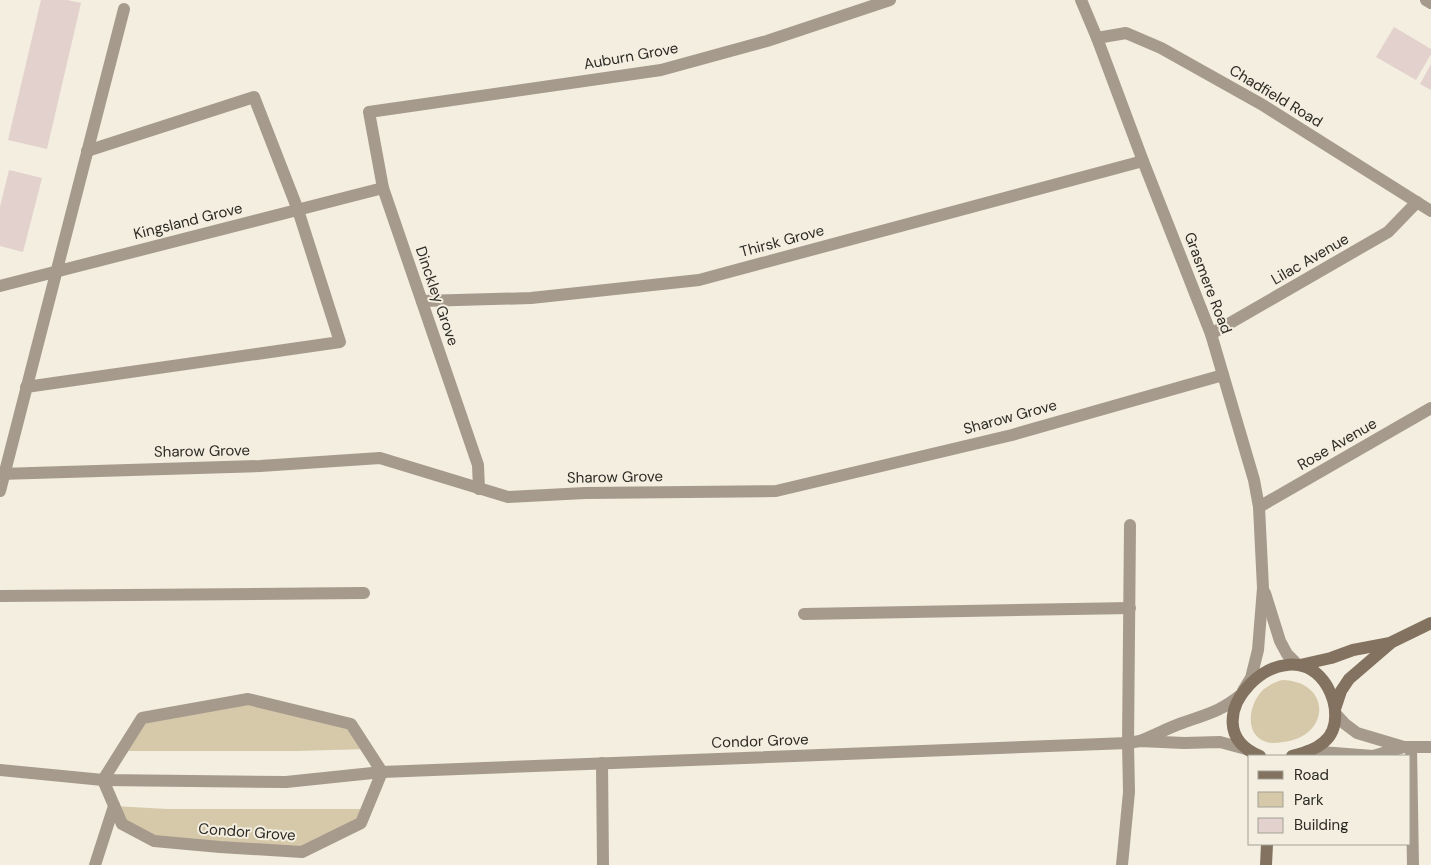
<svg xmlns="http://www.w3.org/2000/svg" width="1431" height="865" viewBox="0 0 1431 865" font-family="'DM Sans',sans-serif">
	<rect width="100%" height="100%" fill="#f3eedf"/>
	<g fill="#d5c9aa">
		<path d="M1282 680C1332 681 1331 737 1283 742 1277 743 1270 744 1264 741 1243 732 1250 701 1264 689 1269 685 1275 682 1282 680Z"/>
		<path d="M248 699 351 724 368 749 297 751H121L142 718Z"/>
		<path d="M114 806 167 809H367L361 823 302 852 154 841 122 824Z"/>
	</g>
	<g fill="#e2d1cc">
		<path d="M41 0H67L81 3 47 149 8 140Z"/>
		<path d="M1394 27 1431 49V54L1416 80 1376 57Z"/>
		<path d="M1431 64V90L1420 84Z"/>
		<path d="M9 170 42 178 23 252 0 246V207Z"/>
	</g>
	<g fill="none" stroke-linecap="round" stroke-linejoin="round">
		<g stroke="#a69a8d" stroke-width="12">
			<path d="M26 387 340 342 298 210 254 97 87 151"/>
			<path d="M0 491 124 9"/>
			<path d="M0 596 364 593"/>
			<path d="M804 614 1130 608"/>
			<path d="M1411 747 1413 865"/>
			<path d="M95 865 114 806"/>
			<path d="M1122 865 1129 792 1128 743 1130 525"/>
		</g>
		<g stroke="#a69a8d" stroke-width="12">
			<path d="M1097 38 1126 33 1161 48 1261 104 1431 211"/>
			<path d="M0 286 383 188"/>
			<path d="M422 301 531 298 699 280 1143 161"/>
			<path d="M1211 334 1388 232 1417 202"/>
			<path d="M0 474 260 466 380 458 508 497 585 493 776 491 1012 435 1223 375"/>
			<path d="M479 489 478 465 383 188 369 112 661 70 767 41 890 0"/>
			<path d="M1259 507 1431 408"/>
			<path d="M248 699 351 724 382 772 361 823 302 852 220 847 154 841 122 824 103 780 142 718Z"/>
			<path d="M1335 713 1345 724 1357 733 1404 747"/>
			<path d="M1308 751 1373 756 1404 747H1431"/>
			<path d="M602 763 603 865"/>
		</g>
		<g stroke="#a69a8d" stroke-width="12">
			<path d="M1081 0 1097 38 1143 161 1211 334 1254 480 1259 507 1263 588 1258 650 1251 678 1243 691"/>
			<path d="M1426 0 1431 3"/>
			<path d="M1265 593 1280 641 1287 654 1298 665"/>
			<path d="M1142 740C1155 735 1168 728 1182 723 1207 714 1220 712 1242 694"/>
			<path d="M0 770 103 780 286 782 382 772 1128 743 1140 741 1184 743 1220 742 1246 749"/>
		</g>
		<g stroke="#83725f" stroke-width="12">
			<path d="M1300 665 1331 658 1353 650 1390 643"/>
			<path d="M1335 709 1341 691 1349 679 1392 642 1431 623"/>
			<path d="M1260 756C1184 725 1286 620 1327 686 1337 703 1340 729 1324 742 1315 750 1303 753 1292 756"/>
			<path d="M1266 865 1267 844"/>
		</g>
	</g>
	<g text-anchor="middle" stroke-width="4" stroke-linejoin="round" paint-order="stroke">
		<g font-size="15" fill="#2c2a25" stroke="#f3eedf">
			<text transform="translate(631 56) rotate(-10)" y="5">Auburn Grove</text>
			<text transform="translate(1276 96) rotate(31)" y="5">Chadfield Road</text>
			<text transform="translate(188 221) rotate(-14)" y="5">Kingsland Grove</text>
			<text transform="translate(782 241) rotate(-15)" y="5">Thirsk Grove</text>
			<text transform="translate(1310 259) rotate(-30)" y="5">Lilac Avenue</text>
			<text transform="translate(1208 283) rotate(69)" y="5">Grasmere Road</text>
			<text transform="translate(437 296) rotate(71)" y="5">Dinckley Grove</text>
			<text transform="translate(1010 417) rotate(-15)" y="5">Sharow Grove</text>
			<text transform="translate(1337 444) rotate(-30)" y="5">Rose Avenue</text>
			<text transform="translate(202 451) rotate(-1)" y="5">Sharow Grove</text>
			<text transform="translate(615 477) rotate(-1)" y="5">Sharow Grove</text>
			<text transform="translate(760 741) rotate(-2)" y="5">Condor Grove</text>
			<text transform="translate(247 832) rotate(4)" y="5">Condor Grove</text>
		</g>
	</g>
	<rect x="1248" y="755" width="162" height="90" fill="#f3eedf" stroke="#a3a095"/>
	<rect x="1258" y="771" width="25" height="8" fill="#83725f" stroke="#a3a095"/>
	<text x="1294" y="780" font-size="15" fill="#2c2a25">Road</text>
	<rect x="1258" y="792" width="25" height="15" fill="#d5c9aa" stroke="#a3a095"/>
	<text x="1294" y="805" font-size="15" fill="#2c2a25">Park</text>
	<rect x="1258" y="818" width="25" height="15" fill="#e2d1cc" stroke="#a3a095"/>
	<text x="1294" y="830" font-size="15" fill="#2c2a25">Building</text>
</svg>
